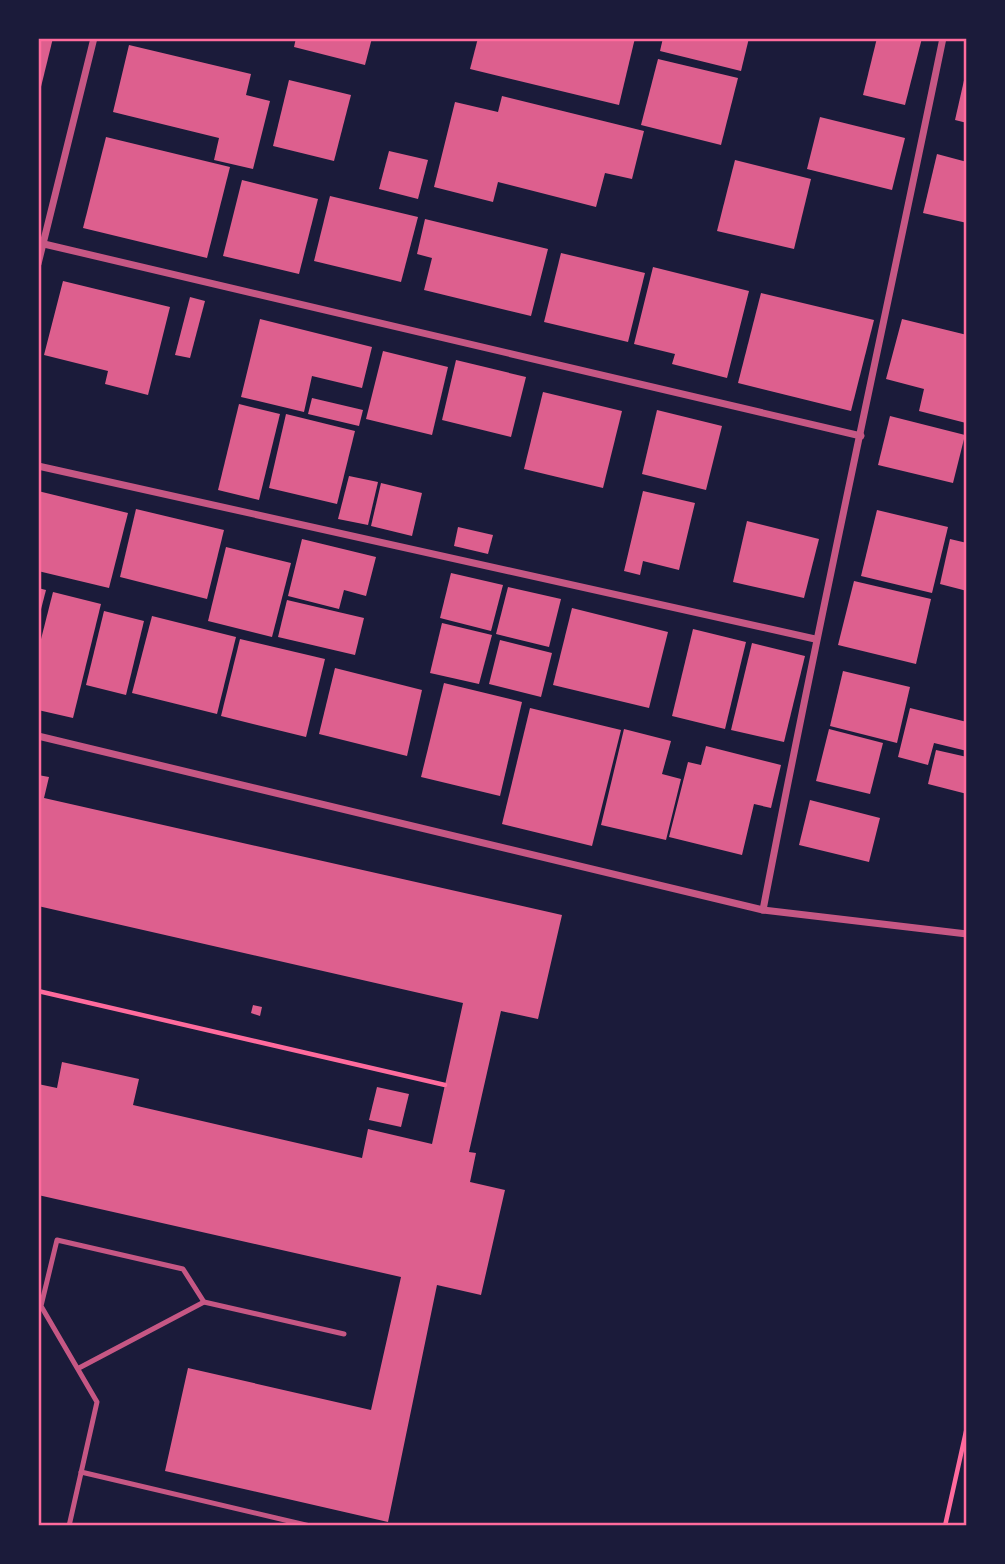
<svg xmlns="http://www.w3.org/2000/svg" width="1005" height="1564" viewBox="0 0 1005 1564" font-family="'Public Sans',sans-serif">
	<rect width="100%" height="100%" fill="#1b1b3a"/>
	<g fill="#dd5f8e">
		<path d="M38 38H53L39 95 38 94Z"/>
		<path d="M296 38H372L365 65 294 47Z"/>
		<path d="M478 38H635L619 105 470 69Z"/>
		<path d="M663 38H749L741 71 660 51Z"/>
		<path d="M877 38H922L905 105 863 95Z"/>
		<path d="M129 45 251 74 246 95 270 101 253 169 214 160 219 138 113 112Z"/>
		<path d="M658 59 738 78 721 145 641 125Z"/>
		<path d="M965 76H967V123L955 120Z"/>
		<path d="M289 80 351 95 334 161 273 146Z"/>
		<path d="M502 96 644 131 632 179 605 173 596 207 498 182 493 202 434 187 455 102 498 112Z"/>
		<path d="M820 117 905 138 892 190 807 169Z"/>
		<path d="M106 137 230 167 207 258 83 228Z"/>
		<path d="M389 151 428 160 418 199 379 189Z"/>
		<path d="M937 154 967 162V223L923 213Z"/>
		<path d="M735 160 811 179 794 249 717 231Z"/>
		<path d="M242 180 318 199 299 274 223 256Z"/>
		<path d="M330 196 418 217 401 282 314 261Z"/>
		<path d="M425 219 548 249 531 316 424 290 432 258 417 254Z"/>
		<path d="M561 253 645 273 628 342 544 322Z"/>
		<path d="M653 267 749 291 727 378 672 364 675 354 634 344Z"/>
		<path d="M63 281 170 307 148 395 105 384 108 371 44 355Z"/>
		<path d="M761 293 874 320 851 411 738 383Z"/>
		<path d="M190 297 205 301 190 358 175 355Z"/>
		<path d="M260 319 372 347 362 388 312 376 304 412 241 397Z"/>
		<path d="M902 319 967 335 966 423 919 411 924 389 886 379Z"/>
		<path d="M383 351 448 367 432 435 366 419Z"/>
		<path d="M456 360 526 377 511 437 442 420Z"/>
		<path d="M543 392 622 411 603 488 524 469Z"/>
		<path d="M312 398 363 410 359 426 308 414Z"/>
		<path d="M239 404 280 414 259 500 218 490Z"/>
		<path d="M657 410 722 426 706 490 642 474Z"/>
		<path d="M286 414 355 431 337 504 269 488Z"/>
		<path d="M890 416 965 435 953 483 878 465Z"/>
		<path d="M349 476 378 482 368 525 338 519Z"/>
		<path d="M381 483 422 493 412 536 371 526Z"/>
		<path d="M38 491 128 513 109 588 38 571Z"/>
		<path d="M643 491 695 503 679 570 643 561 640 575 624 571Z"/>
		<path d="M136 509 224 530 207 599 120 577Z"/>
		<path d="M877 510 948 527 932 593 861 576Z"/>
		<path d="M747 521 819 539 804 598 733 582Z"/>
		<path d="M458 527 493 535 488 554 454 546Z"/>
		<path d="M302 539 376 557 366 596 344 590 339 609 288 596Z"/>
		<path d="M950 539 967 543V591L940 584Z"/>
		<path d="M226 547 291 563 272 637 208 621Z"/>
		<path d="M451 573 503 585 491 631 440 618Z"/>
		<path d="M854 581 931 599 916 664 838 645Z"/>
		<path d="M508 587 561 599 549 647 496 634Z"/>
		<path d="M38 588 46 590 39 617H38Z"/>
		<path d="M53 592 101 604 73 718 38 710V651Z"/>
		<path d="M287 600 364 618 355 655 278 637Z"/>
		<path d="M572 608 668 632 649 708 553 685Z"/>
		<path d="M104 611 144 621 126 695 86 685Z"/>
		<path d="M152 616 236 637 217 714 132 693Z"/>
		<path d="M442 623 492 635 479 684 430 673Z"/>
		<path d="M693 629 746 642 725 729 672 716Z"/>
		<path d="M240 639 325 659 306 737 221 716Z"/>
		<path d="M500 640 552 653 541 697 489 684Z"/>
		<path d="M752 643 805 656 784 742 731 730Z"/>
		<path d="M335 668 422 690 407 756 319 734Z"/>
		<path d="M843 671 910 687 897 743 830 726Z"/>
		<path d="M444 683 522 702 500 796 421 777Z"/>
		<path d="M530 708 621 730 592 846 502 824Z"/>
		<path d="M910 708 967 722V751L934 743 928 765 898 757Z"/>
		<path d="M624 729 671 741 662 774 681 779 666 840 601 825Z"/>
		<path d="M829 729 883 743 870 794 816 781Z"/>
		<path d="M706 746 781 765 771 808 754 804 742 855 669 837 688 762 701 765Z"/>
		<path d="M936 750 967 757V794L928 784Z"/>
		<path d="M38 775 49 777 44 798 562 915 538 1019 501 1011 469 1152 476 1153 470 1182 505 1190 481 1295 437 1285 388 1522 165 1471 188 1368 371 1410 401 1277 38 1195V1084L57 1088 62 1062 139 1079 133 1105 362 1158 368 1129 432 1144 463 1003 38 906Z"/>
		<path d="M810 800 880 818 869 862 799 845Z"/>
		<path d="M253 1005 262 1007 260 1016 251 1013Z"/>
		<path d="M377 1087 409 1094 401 1127 369 1120Z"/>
	</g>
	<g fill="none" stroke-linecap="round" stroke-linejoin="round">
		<g stroke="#ff6b9d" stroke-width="4.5">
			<path d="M38 991 445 1085"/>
			<path d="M945 1526 967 1427"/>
		</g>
		<g stroke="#c65784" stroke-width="5">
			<path d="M79 1368 204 1302 344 1334"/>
			<path d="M81 1472 310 1526"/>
			<path d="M69 1526 97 1402 41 1306 57 1240 183 1269 204 1302"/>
		</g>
		<g stroke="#c65784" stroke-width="7">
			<path d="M44 244 861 436"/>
			<path d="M38 264 94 38"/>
			<path d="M38 466 815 639"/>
			<path d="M38 736 763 910 967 934"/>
			<path d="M763 910C819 618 883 329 943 38"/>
		</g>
	</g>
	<rect width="1005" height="1564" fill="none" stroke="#1b1b3a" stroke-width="80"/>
	<rect x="40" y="40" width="925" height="1484" fill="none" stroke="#ff6b9d" stroke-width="2.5"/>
</svg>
